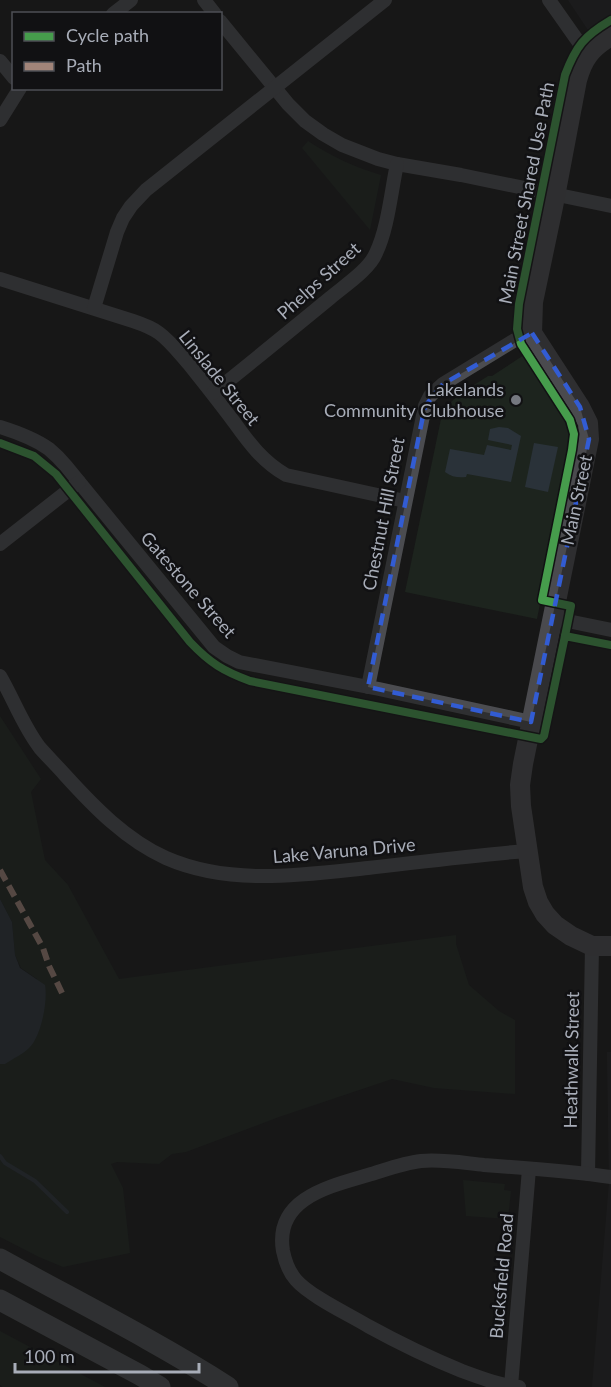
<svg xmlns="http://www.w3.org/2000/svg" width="611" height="1387" viewBox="0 0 611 1387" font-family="Lato,sans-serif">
	<rect width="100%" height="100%" fill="#171717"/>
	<g fill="#212123">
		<path d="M568 0H611V16L588 30Z"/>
		<path d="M607 1052H611V1387H592L609 1183Z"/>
	</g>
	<g fill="#1d241e">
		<path d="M308 141C331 156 354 167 381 175L370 230 302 148Z"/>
		<path d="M524 355C539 379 572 418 571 446L537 619 405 592 442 414C452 396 472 387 488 376H492Z"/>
		<path d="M0 716 41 779 31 792 45 860 68 885 119 979 456 935V944L469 985 499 1011 515 1020V1094L434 1088 392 1079 279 1117 186 1152 172 1154 159 1164 117 1162 111 1164 123 1188 130 1253 63 1267 39 1257 0 1237V1064H5L37 979 21 968 15 955 12 922 0 899Z"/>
		<path d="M463 1180 505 1184 504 1190 511 1191 508 1219 466 1216Z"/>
		<path d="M0 1331 105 1387H3L0 1385Z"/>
	</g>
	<g fill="#2a3239">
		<path d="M499 427 508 428 521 436 511 482 467 474 466 477C458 478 452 477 445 472L450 449 484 455 487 445 511 450 512 445 488 440 490 429Z"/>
		<path d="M534 443 558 447 548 492 525 487Z"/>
		<path d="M0 899 12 922 15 955 20 968 45 985C48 1001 41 1037 29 1048 22 1055 12 1059 5 1064H0Z"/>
	</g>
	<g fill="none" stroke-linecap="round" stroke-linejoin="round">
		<path stroke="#2a3239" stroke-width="4" d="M0 1156 5 1163 35 1181 67 1212"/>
		<g stroke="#4b4c50" stroke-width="14">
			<path d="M204 0 215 14"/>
			<path d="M549 0 587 54"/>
			<path d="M113 14 131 0"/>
			<path d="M220 21 288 104 305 121 323 134 342 145 378 159 397 164 461 175 611 206"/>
			<path d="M0 61 14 78"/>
			<path d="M0 120 20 88"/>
			<path d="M0 279 133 321C142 324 151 327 159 333 170 341 179 353 188 363 204 383 219 402 234 422 249 443 263 462 286 475L405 501"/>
			<path d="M94 308 117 232 123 218 131 206 146 190 385 0"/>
			<path d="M213 393C252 362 291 330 330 298 344 286 369 270 376 253 388 228 391 192 397 164"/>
			<path d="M0 427C16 432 35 439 49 449 55 454 61 460 66 466L214 647 227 656 239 662 379 689 531 722"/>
			<path d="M0 544 79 482"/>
			<path d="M553 618 611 630"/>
			<path d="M0 676C14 700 23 726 40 748 48 757 57 766 65 775 94 807 126 840 166 858 230 886 302 875 368 868 421 862 474 855 527 851"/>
			<path d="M368 687 425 406 430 396 443 384 515 340 532 333"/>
			<path d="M588 1174 592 946"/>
			<path d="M511 1386 529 1169"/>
			<path d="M519 1387C499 1385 481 1378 462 1371 430 1358 399 1343 368 1326 348 1314 310 1296 296 1280 289 1272 285 1261 283 1251 274 1198 331 1186 368 1175 385 1170 403 1163 421 1161 442 1159 464 1163 484 1165 527 1168 569 1171 611 1177"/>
		</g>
		<path stroke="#4a4a4e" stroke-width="20" d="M611 36C591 48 583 58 577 80L553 207 533 302 532 333 580 407 588 423 589 439 523 764 520 785 521 806 533 887 538 902 545 914 555 925 571 936 592 946H611"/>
		<g stroke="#4d4f52" stroke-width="21">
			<path d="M0 1259C76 1301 154 1340 228 1387"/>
			<path d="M0 1300 140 1375 160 1387"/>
		</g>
		<path stroke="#a18479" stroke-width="6" stroke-dasharray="12 6" stroke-linecap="butt" d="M0 870 43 948 49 966 63 995"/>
		<defs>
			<g id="cycleway">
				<path d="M0 443 34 456 56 474 190 642C210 663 223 671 250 681L541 739 544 736 565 636 611 645"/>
				<path d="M565 636 571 606 542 600 572 450 574 434 570 420 521 344 517 329 519 304 565 75C576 46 584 36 611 20"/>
			</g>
		</defs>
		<use href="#cycleway" stroke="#111113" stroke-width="11"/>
		<use href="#cycleway" stroke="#469c4c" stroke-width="8"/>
	</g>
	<path d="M0 0H611V1387H0ZM532 333 580 407 589 439 531 722 368 687 425 406 443 384Z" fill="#171717" fill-opacity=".55" fill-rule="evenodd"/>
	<path fill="none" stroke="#325cd3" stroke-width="4.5" stroke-dasharray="12 8" stroke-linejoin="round" d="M532 333 580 407 589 439 531 722 368 687 425 406 443 384Z"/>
	<circle fill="#757880" stroke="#111113" stroke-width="2" cx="516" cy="400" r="6"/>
	<g text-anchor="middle" stroke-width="5" stroke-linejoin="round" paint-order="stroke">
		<g font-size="18" fill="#a8adb8" stroke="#111113">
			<text transform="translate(527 193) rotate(-79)" y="6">Main Street Shared Use Path</text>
			<text transform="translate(319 281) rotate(-42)" y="6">Phelps Street</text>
			<text transform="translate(219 378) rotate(51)" y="6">Linslade Street</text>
			<text transform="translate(577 500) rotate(-78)" y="6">Main Street</text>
			<text transform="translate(384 514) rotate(-79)" y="6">Chestnut Hill Street</text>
			<text transform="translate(188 585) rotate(49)" y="6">Gatestone Street</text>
			<text transform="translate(344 851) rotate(-5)" y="6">Lake Varuna Drive</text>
			<text transform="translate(572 1060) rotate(-89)" y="6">Heathwalk Street</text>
			<text transform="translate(502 1276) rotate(-85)" y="6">Bucksfield Road</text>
		</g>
		<g font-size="18" fill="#a8adb8" stroke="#111113" text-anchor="end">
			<text x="504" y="396">Lakelands<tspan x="504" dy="21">Community Clubhouse</tspan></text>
		</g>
	</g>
	<rect x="12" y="12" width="210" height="78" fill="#111113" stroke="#4d4f55" stroke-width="1.5"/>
	<rect x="24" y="32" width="30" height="9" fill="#469c4c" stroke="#4d4f55" stroke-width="1.5"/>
	<text x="66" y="42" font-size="18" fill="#a8adb8">Cycle path</text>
	<rect x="24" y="62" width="30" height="9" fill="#a18479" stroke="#4d4f55" stroke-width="1.5"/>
	<text x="66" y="72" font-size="18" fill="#a8adb8">Path</text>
	<path d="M15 1363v9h184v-9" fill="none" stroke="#a8adb8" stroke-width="3"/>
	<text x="24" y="1363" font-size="18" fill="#a8adb8" stroke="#111113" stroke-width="4.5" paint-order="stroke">100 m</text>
</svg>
